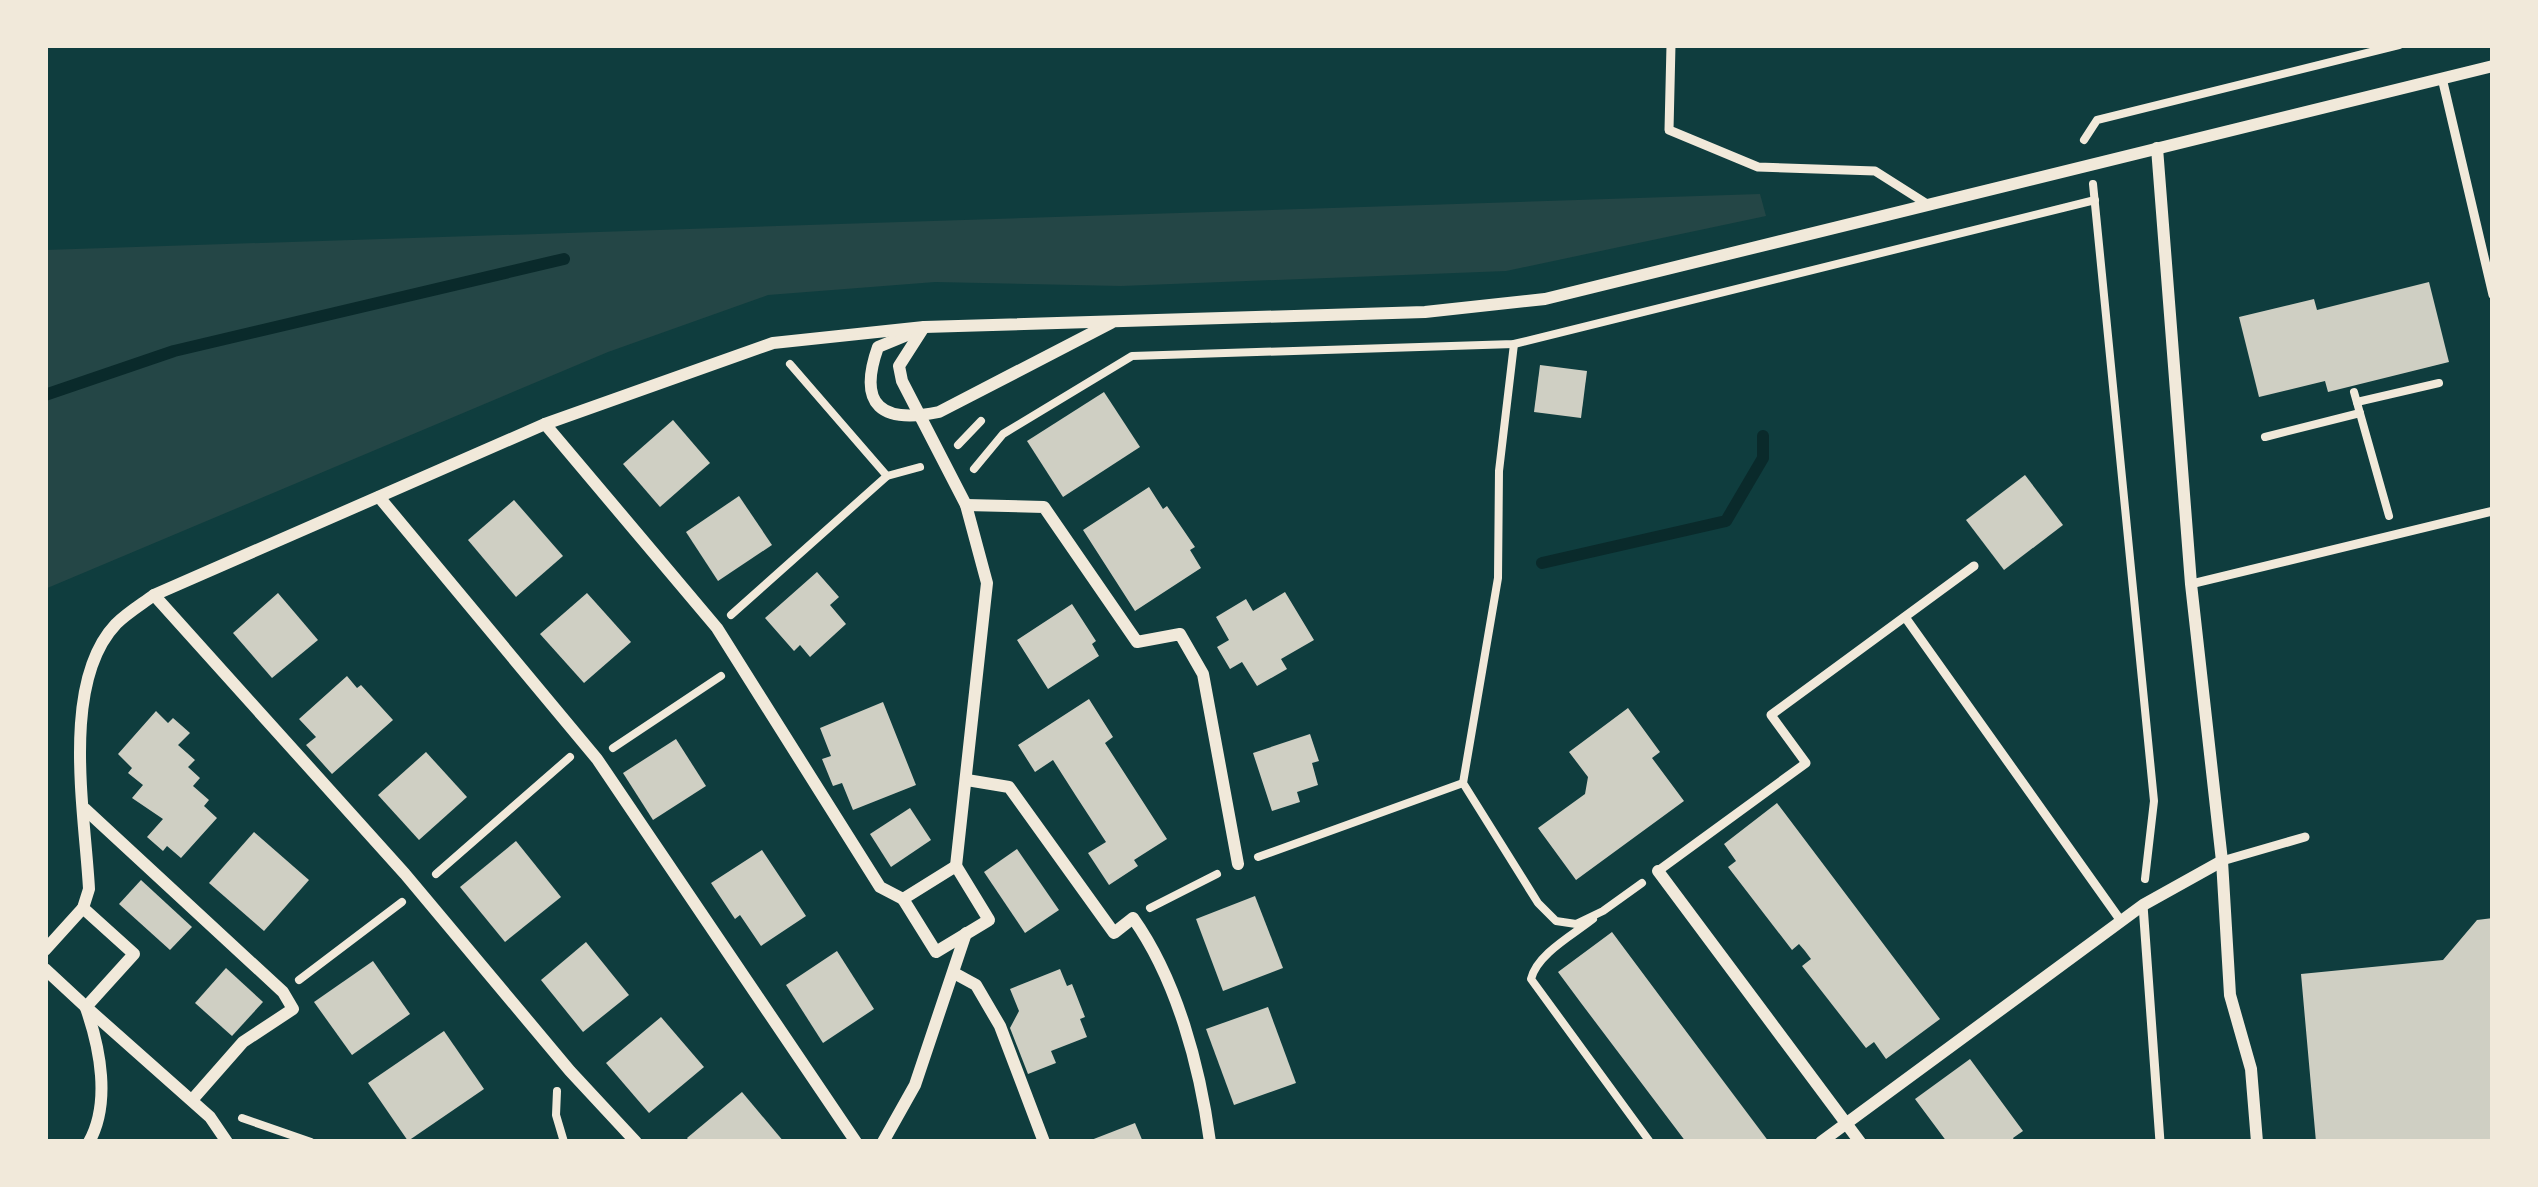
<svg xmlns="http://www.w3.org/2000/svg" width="2538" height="1187" viewBox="0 0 2538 1187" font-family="'IBM Plex Sans',sans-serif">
	<rect width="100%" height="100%" fill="#0f3d3e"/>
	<path fill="#244646" d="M1760 194 1766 216 1506 271 1121 286 935 282 768 295 608 352 45 589V250Z"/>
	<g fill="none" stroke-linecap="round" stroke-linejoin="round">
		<g stroke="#0a2a2b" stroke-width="12">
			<path d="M45 395 174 351 564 259"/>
			<path d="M1542 563 1726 521 1763 458V436"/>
		</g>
	</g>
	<g fill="#cfcfc3">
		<path d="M2429 282 2449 362 2328 392 2325 381 2259 397 2239 317 2314 299 2317 310Z"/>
		<path d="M1540 365 1587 371 1581 418 1534 412Z"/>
		<path d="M1104 392 1140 447 1063 497 1027 441Z"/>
		<path d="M673 420 710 463 660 507 623 464Z"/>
		<path d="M2025 475 2063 525 2004 570 1966 520Z"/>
		<path d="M1149 487 1163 509 1167 506 1180 525 1195 547 1190 550 1201 568 1135 611 1083 530Z"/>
		<path d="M739 496 772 545 718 581 686 532Z"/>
		<path d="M514 500 563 556 516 597 468 540Z"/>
		<path d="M817 572 839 597 830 605 846 624 810 657 800 645 794 651 765 618Z"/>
		<path d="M1285 592 1314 640 1281 659 1287 669 1257 686 1242 662 1230 669 1217 647 1229 640 1216 617 1246 599 1253 611Z"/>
		<path d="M278 593 318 640 272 678 233 633Z"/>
		<path d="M587 593 631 642 584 683 540 634Z"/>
		<path d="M1072 604 1096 641 1092 644 1099 656 1048 689 1017 640Z"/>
		<path d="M347 676 357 688 361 685 393 720 332 774 306 745 316 737 299 719Z"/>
		<path d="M1089 699 1113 737 1105 743 1167 839 1134 860 1138 866 1109 885 1088 853 1106 842 1076 796 1053 760 1035 772 1018 745Z"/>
		<path d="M883 702 916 785 853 810 842 783 833 786 822 759 831 756 820 728Z"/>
		<path d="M1628 708 1660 752 1652 758 1684 801 1576 880 1538 828 1585 794 1588 777 1569 752Z"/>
		<path d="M156 711 168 723 173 718 190 733 178 745 195 760 188 767 200 778 193 786 209 800 204 806 217 818 181 858 167 846 163 851 147 837 163 819 132 798 143 785 128 773 132 768 118 754Z"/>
		<path d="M1310 734 1319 761 1312 763 1318 785 1297 792 1300 802 1272 811 1253 753Z"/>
		<path d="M676 739 706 786 653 820 623 773Z"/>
		<path d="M426 752 467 797 419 840 378 795Z"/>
		<path d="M1777 803 1940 1019 1886 1059 1874 1042 1866 1048 1802 966 1811 959 1805 951 1799 944 1792 950 1728 867 1736 861 1724 844Z"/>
		<path d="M910 808 931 840 891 867 870 834Z"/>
		<path d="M254 832 309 880 264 931 209 883Z"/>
		<path d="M516 841 561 897 505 942 460 887Z"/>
		<path d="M1017 849 1059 910 1025 933 984 872Z"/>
		<path d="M762 850 806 916 761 946 740 915 735 919 711 883Z"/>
		<path d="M141 880 192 927 170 950 119 904Z"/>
		<path d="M1255 896 1283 968 1223 991 1196 919Z"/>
		<path d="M2493 918V1142H2316L2301 974 2443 960 2477 920Z"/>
		<path d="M1612 932 1703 1054 1769 1142H1686L1581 1003 1558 972Z"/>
		<path d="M586 942 629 995 583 1032 541 980Z"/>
		<path d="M837 951 874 1009 823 1043 786 985Z"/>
		<path d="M373 961 410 1014 352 1055 314 1002Z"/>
		<path d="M226 968 263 1002 232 1036 195 1003Z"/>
		<path d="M1060 969 1067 986 1072 984 1085 1017 1080 1019 1087 1037 1051 1051 1056 1063 1028 1074 1010 1028 1019 1011 1010 989Z"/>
		<path d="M1268 1007 1296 1083 1234 1105 1206 1029Z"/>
		<path d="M661 1017 704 1067 649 1113 606 1063Z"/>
		<path d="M444 1031 484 1089 408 1141 368 1083Z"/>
		<path d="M1970 1059 2023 1131 2013 1138 2015 1142H1947L1915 1099Z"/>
		<path d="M742 1092 784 1142H690L687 1138Z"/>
		<path d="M1135 1123 1143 1142H1086Z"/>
	</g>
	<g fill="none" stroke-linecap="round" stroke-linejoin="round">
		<g stroke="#f1e9da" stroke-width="8">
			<path d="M2084 140 2097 120 2399 45"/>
			<path d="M2093 184 2154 801 2145 879"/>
			<path d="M1514 344 1499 471 1498 578 1463 783 1538 903 1556 921 1576 924 1603 911 1642 883"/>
			<path d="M790 364 887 476"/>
			<path d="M2354 392 2389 516"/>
			<path d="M2357 402 2439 383"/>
			<path d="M2265 437 2360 413"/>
			<path d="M958 445 981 421"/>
			<path d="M974 469 1003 434 1132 356 1514 344 2095 200"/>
			<path d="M731 615 887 476 920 467"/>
			<path d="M613 748 721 676"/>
			<path d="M1258 857 1463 783"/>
			<path d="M436 874 570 757"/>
			<path d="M1150 908 1217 874"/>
			<path d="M1593 919C1573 935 1537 954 1531 979L1650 1142"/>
			<path d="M299 980 402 902"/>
			<path d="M557 1091 556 1115 564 1142"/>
			<path d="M242 1118 311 1142"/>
		</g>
		<g stroke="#f1e9da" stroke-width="9">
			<path d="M1671 45 1669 130 1758 167 1875 171 1927 204"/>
			<path d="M2442 78 2493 295"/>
			<path d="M2191 584 2493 511"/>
			<path d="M1905 617 2121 921"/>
			<path d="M2222 861 2305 837"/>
			<path d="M1658 871 1806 763 1771 715 1974 566"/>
			<path d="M2143 905 2160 1142"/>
		</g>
		<g stroke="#f1e9da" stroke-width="12">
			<path d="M2157 148 2191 584 2222 861 2230 995 2251 1069 2257 1142"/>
			<path d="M924 327 899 366 902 381 966 505 987 583 956 866"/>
			<path d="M912 333 878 347C857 406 882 424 939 412L1111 323"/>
			<path d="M545 424 717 628 880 887 903 899"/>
			<path d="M379 497 597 759 856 1142"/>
			<path d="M966 505 1044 507 1137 642 1180 634 1203 674 1238 864"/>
			<path d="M154 595 405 874 570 1071 636 1142"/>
			<path d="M967 780 1009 787 1114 933 1133 918C1177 980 1200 1067 1210 1142"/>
			<path d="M85 809 283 992 293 1009 243 1042 192 1100"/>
			<path d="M956 866 989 920 936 952 903 899Z"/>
			<path d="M1658 871 1860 1142"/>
			<path d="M45 950 83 908 89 889C85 813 60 683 116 624 127 613 142 604 154 595L545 424 773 343 924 327 1425 312 1545 299 2493 66"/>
			<path d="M45 969 86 1007 134 954 83 908"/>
			<path d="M954 973 976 985 1000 1026 1044 1142"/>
			<path d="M86 1007 210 1117 227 1142"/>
			<path d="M86 1008C100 1048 111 1103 89 1142"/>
			<path d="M883 1142 915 1085 966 933"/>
			<path d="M1821 1142 2143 905 2222 861"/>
		</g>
	</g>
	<rect width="2538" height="1187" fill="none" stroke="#f1e9da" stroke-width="96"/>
</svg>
